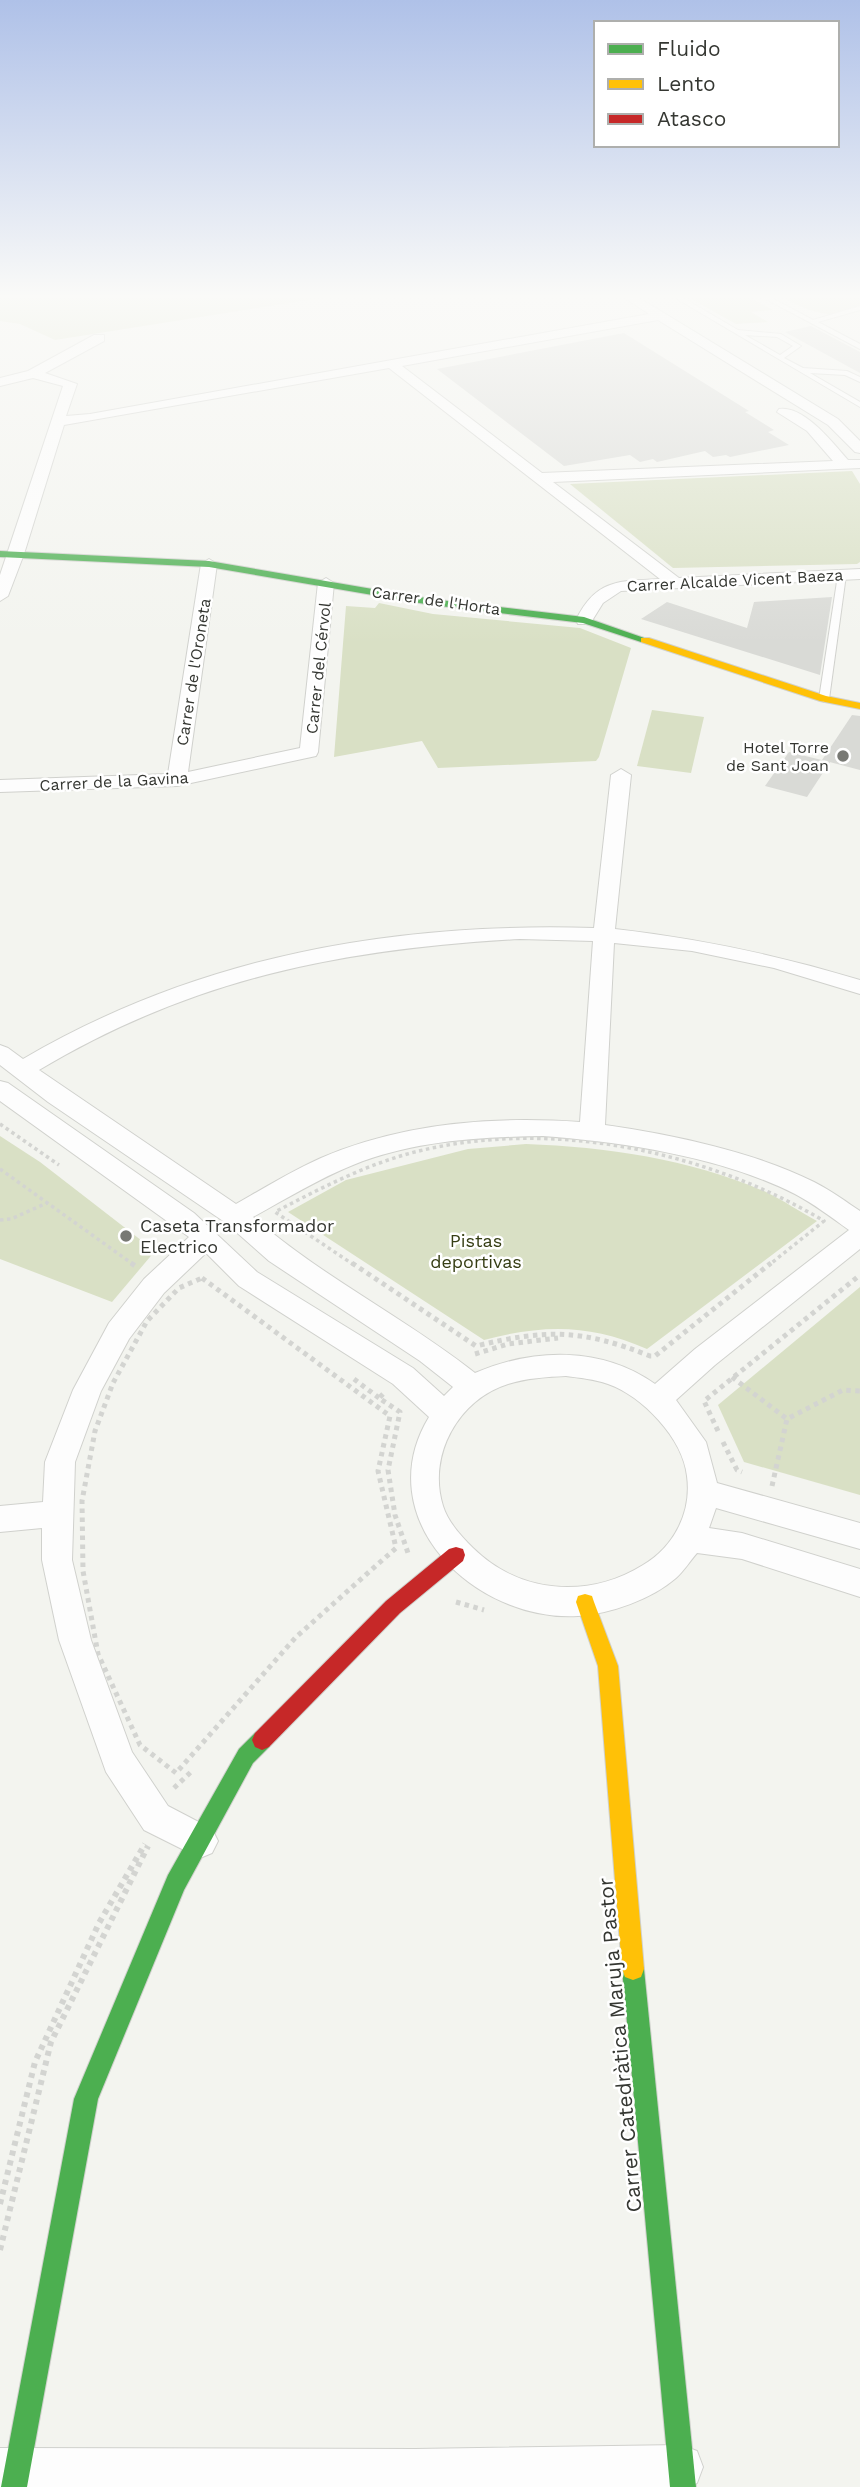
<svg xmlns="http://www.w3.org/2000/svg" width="860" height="2487" viewBox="0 0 860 2487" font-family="'Work Sans',sans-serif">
	<rect width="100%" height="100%" fill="#f3f4ef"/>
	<g fill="#d9e0c5">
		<path d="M0 296H334L55 340 20 324 0 321Z"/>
		<path d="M686 296H747L773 310 751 312 768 322 736 324Z"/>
		<path d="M780 296H860V311C826 319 810 312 780 296Z"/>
		<path d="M852 471 860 484V562L857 564 673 568 570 484Z"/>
		<path d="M379 603 433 614 580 628 631 648 599 757 596 761 438 768 422 741 334 757 346 606 375 608Z"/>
		<path d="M652 710 704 717 691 773 637 766Z"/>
		<path d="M0 1136 40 1162 155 1251 112 1302 0 1259Z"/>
		<path d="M526 1144C607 1147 690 1159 766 1192 783 1200 800 1212 817 1221L647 1349C590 1324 544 1324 484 1340L288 1212 346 1180 468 1149Z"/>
		<path d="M860 1287V1495L744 1462 718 1405Z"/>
	</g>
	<g fill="#d9dad6">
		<path d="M811 326 860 352V373L785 332Z"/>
		<path d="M624 333 749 411 745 412 774 430 768 432 789 445 730 457 726 455 713 457 705 451 657 462 653 459 640 462 630 455 564 466 437 369Z"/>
		<path d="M832 597 820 675 641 619 667 602 747 628 754 602Z"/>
		<path d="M852 715 860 716V770L822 760Z"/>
		<path d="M789 752 830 762 807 797 765 786Z"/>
	</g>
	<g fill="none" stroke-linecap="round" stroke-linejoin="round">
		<defs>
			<g id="lane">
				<path d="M672 296H680L738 330 781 334 801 346 784 358 803 368 847 371 860 377V382L845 375 810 373 860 402V407ZM745 335 777 337 793 346 780 355Z"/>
				<path d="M760 296H768L813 320 860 306V310L818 322 860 344V349Z"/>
				<path d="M842 572 846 575 829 699 824 702 819 699 838 575Z"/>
			</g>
			<g id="street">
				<path d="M622 296H636L838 419 860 441V453L855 452 828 425 658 320 402 366 542 473 833 461 807 431 777 412 779 409C804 405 833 443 848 460H860V468L553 482 679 578 860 569V579L621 591 603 603 590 624H578L576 620C596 579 619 581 660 579L389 368 64 425 24 554 8 596 0 601V575L63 386 33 378 0 386V378L28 371 94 335H104V341L45 373 77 384 66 416 90 414 649 314Z"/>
				<path d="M209 559 217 564 188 772 300 748 318 583 326 578 334 583 318 752 316 756 177 786 0 792V780L168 774 201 564Z"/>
				<path d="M621 769 631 775 615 929C702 939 777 955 860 980V994L774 968 692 951 614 943 605 1125C670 1134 755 1152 814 1182 830 1190 845 1201 860 1211V1249L715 1365 676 1400 706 1442 717 1483 860 1523V1549L716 1508 709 1528 742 1533 860 1569V1597L742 1559 697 1553C690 1561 684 1571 676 1578 652 1599 610 1614 578 1616 474 1622 368 1518 429 1417L393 1384 239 1286 206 1253 164 1293 129 1339 101 1391 75 1462 72 1560 91 1640 132 1752 168 1806 212 1829 218 1841 212 1853 200 1858 144 1830 106 1772 59 1640 42 1560V1528L0 1532V1506L43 1502 45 1462 73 1390 109 1323 144 1279 189 1237 0 1101V1081L8 1083 194 1213 257 1272 413 1368 444 1396 453 1387 420 1361 269 1261 226 1223 48 1102 0 1065V1045L8 1048 23 1059C199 956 392 922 594 928L611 775ZM520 939 593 941 580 1122C493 1116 402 1123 321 1158 292 1171 264 1188 236 1204L39 1070C193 978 342 949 520 939ZM543 1136C623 1142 722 1157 795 1194 814 1204 831 1217 849 1230L695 1349 655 1384C602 1346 533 1348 475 1373 404 1317 322 1277 253 1217 286 1199 318 1179 353 1165 413 1141 479 1137 543 1136ZM566 1376C580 1378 594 1379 608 1384 642 1396 683 1438 687 1476 692 1512 674 1547 643 1565 588 1599 520 1594 473 1548 461 1536 448 1522 443 1506 427 1455 459 1399 508 1384 527 1378 547 1377 566 1376Z"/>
				<path d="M681 2445 697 2451 703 2467 697 2483 686 2487H0V2448L415 2449Z"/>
			</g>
			<g id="fast">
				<path d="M0 551 209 561 431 599 584 617 650 640 641 642 583 623 431 605 209 567 0 557Z"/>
				<path d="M262 1730 269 1733 272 1740 269 1747 253 1763 184 1890 98 2099 27 2487H1L74 2099 168 1875 239 1749 255 1733Z"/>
				<path d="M633 1958 641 1961 644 1969 696 2487H670L622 1969 625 1961Z"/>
			</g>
			<g id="slow">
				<path d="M641 638H649L826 696 860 703V709L820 701 641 642Z"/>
				<path d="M585 1594 592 1596 594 1602 618 1666 644 1969 641 1977 633 1980 625 1977 622 1969 598 1666 576 1602 578 1596Z"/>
			</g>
			<path id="jam" d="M456 1547 463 1549 465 1555 463 1561 400 1613 269 1747 262 1750 255 1747 252 1740 255 1733 386 1601 449 1549Z"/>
		</defs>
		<use href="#lane" stroke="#d0d1cd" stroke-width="2"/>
		<use href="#street" stroke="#d0d1cd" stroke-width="2"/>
		<use href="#fast" stroke="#d0d1cd" stroke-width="2"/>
		<use href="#slow" stroke="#d0d1cd" stroke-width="2"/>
		<use href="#jam" stroke="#d0d1cd" stroke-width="2"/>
		<g stroke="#d3d4d1" stroke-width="3.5" stroke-dasharray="3.5 3.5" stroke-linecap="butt">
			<path d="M0 1124 59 1165"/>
			<path d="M0 1169 134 1265"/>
			<path d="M0 1220 11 1219 47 1203"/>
			<path d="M354 1265 275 1212C319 1189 363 1166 411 1153 547 1117 705 1150 824 1221L769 1265"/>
		</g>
		<g stroke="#d3d4d1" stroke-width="5" stroke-dasharray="4.5 4.5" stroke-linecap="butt">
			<path d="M131 1263 138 1268"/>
			<path d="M352 1263 476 1346C546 1329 582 1329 650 1356H655L771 1263"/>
			<path d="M202 1278 390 1416 378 1471 396 1548 296 1637 176 1773 140 1745 98 1654 83 1571 82 1501 95 1431 113 1383 147 1321 179 1288Z"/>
			<path d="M475 1354 508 1344 558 1338"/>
			<path d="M732 1377 787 1419"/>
			<path d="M354 1379 379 1398"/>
			<path d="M383 1394 379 1398 400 1412 388 1470 395 1515 408 1553"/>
			<path d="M718 1431 704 1401 860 1275"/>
			<path d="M723 1442 737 1470 742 1472"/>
			<path d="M772 1486 787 1419 843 1390 860 1391"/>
			<path d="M456 1602 484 1610"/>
			<path d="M174 1788 193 1770"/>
		</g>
		<g stroke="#d3d4d1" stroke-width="6" stroke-dasharray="5 5" stroke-linecap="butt">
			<path d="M0 2204 35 2062 99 1923 145 1844"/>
			<path d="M0 2250 51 2042 148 1846"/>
		</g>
		<use href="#lane" fill="#fdfdfd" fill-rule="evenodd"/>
		<use href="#street" fill="#fdfdfd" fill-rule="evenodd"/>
		<use href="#fast" fill="#4caf50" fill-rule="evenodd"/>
		<use href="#slow" fill="#ffc107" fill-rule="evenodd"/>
		<use href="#jam" fill="#c62828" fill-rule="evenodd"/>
	</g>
	<linearGradient id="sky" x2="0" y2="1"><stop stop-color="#afc1e8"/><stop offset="0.46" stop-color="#fafaf8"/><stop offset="1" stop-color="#fafaf8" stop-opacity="0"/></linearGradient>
	<rect width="860" height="644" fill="url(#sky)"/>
	<g fill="#787974" stroke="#fff" stroke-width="2.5">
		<circle cx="843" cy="756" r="7"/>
		<circle cx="126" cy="1236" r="7"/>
	</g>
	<g text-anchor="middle" stroke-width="5" stroke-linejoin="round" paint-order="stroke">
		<g font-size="16" fill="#353732" stroke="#fff">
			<text transform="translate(735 580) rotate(-3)" y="6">Carrer Alcalde Vicent Baeza</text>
			<text transform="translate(436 600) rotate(8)" y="6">Carrer de l'Horta</text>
			<text transform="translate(318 668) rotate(-84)" y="6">Carrer del Cérvol</text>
			<text transform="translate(193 672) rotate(-81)" y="6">Carrer de l'Oroneta</text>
			<text transform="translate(114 781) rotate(-3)" y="6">Carrer de la Gavina</text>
		</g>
		<g font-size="16" fill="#353732" stroke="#fff" text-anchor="end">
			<text x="829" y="753">Hotel Torre<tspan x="829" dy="18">de Sant Joan</tspan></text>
		</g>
		<g font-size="18" fill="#353732" stroke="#fff" text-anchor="start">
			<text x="140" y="1232">Caseta Transformador<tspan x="140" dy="21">Electrico</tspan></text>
		</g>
		<g font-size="18" fill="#363e14" stroke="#fff">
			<text x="476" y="1247">Pistas<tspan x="476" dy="21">deportivas</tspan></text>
		</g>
		<g font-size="21" fill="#353732" stroke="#fff">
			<text transform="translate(620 2045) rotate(-95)" y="7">Carrer Catedràtica Maruja Pastor</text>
		</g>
	</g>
	<rect x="594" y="21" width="245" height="126" fill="#ffffff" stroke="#aeafad" stroke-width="2"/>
	<rect x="608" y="44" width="35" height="10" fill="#4caf50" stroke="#aeafad" stroke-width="2"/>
	<text x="657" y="56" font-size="21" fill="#353732">Fluido</text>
	<rect x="608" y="79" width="35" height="10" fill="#ffc107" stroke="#aeafad" stroke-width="2"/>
	<text x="657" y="91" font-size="21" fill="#353732">Lento</text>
	<rect x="608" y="114" width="35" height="10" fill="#c62828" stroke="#aeafad" stroke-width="2"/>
	<text x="657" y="126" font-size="21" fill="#353732">Atasco</text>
</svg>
